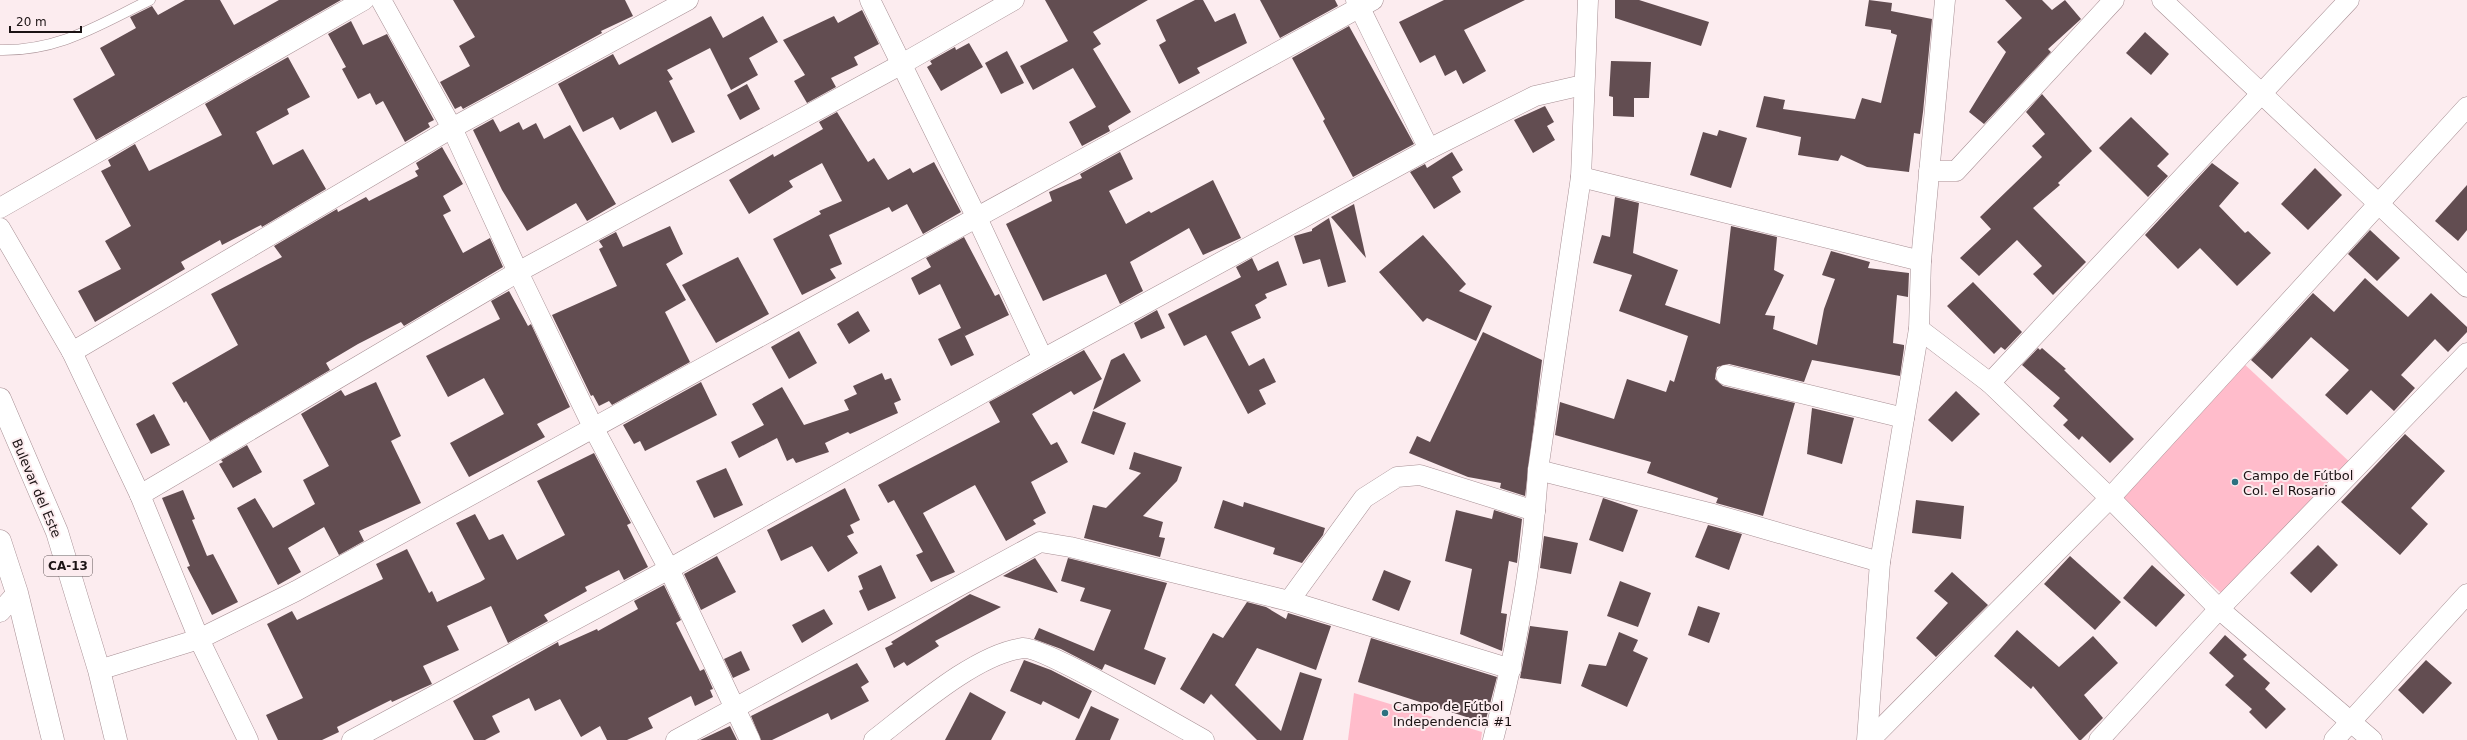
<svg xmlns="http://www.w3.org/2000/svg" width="2467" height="740" viewBox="0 0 2467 740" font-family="'DejaVu Sans',sans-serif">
	<rect width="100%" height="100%" fill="#fcecef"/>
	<g fill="#ffbccb">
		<path d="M2242 362 2354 466 2230 601 2115 498Z"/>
		<path d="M1354 693 1482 732 1481 740H1348Z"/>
	</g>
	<g fill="#624d51">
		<path d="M185 0H220L234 25 279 0H341L96 140 73 99 115 75 100 48 136 28 130 17 152 6 158 15Z"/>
		<path d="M453 0H625L633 16 601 31 602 33 463 109 461 106 455 109 440 82 470 66 459 46 475 37Z"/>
		<path d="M1045 0H1148L1093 32 1101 44 1093 49 1131 112 1108 126 1110 131 1082 146 1069 122 1096 107 1073 68 1033 90 1020 66 1068 41Z"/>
		<path d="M1195 0H1203L1215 22 1235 13 1247 43 1197 68 1200 73 1179 84 1159 45 1166 41 1156 20Z"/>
		<path d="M1260 0H1335L1338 6 1280 38Z"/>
		<path d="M1444 0H1525L1464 30 1486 71 1463 84 1456 70 1445 76 1435 55 1420 63 1399 22Z"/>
		<path d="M1615 0H1639L1709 22 1701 46 1615 18Z"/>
		<path d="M1869 0 1892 3 1891 11 1932 19 1923 112 1920 134 1914 133 1909 172 1867 167 1841 155 1838 161 1798 155 1801 137 1756 127 1764 96 1785 100 1783 109 1855 119 1862 98 1881 103 1897 35 1891 33V30L1865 26Z"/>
		<path d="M2005 0H2042L2052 10 2065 0 2081 19 2048 49 2051 52 1984 124 1969 112 2006 52 1997 42 2022 18Z"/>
		<path d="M862 10 879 44 854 57 858 65 831 78 836 87 807 103 794 81 805 75 783 40 834 16 838 23Z"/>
		<path d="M711 16 723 38 763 16 778 42 749 58 758 75 731 90 710 48 667 70 673 79 669 81 695 132 672 143 656 111 620 130 613 117 583 132 558 84 613 54 619 65Z"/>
		<path d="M351 21 363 45 387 34 434 120 428 123 430 127 405 142 383 101 376 105 370 93 358 99 342 69 346 67 328 34Z"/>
		<path d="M1349 26 1414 144 1353 177 1323 121 1325 119 1292 58Z"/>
		<path d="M2145 32 2169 54 2151 75 2126 53Z"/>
		<path d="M969 43 983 67 941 91 927 67 932 64 930 61 955 47 956 50Z"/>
		<path d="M1007 51 1024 83 1001 94 985 63Z"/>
		<path d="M288 57 310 97 287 109 289 114 256 132 273 165 303 149 326 189 262 227 261 225 222 245 220 240 181 262 185 269 95 322 78 291 121 269 105 241 131 226 101 171 111 166 108 160 135 144 149 171 222 135 205 104Z"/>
		<path d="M1611 61 1651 62 1649 98H1634V117L1613 116V97L1609 96Z"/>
		<path d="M747 84 760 109 740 120 727 95Z"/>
		<path d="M2042 94 2092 151 2058 183 2060 185 2033 208 2086 262 2053 295 2033 274 2042 266 2017 240 1979 276 1960 258 1991 229 1980 217 2042 157 2032 146 2045 134 2026 112Z"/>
		<path d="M1545 106 1554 122 1547 126 1555 140 1533 153 1514 120Z"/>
		<path d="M837 112 868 162 874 158 888 180 910 168 913 173 934 162 961 212 923 234 907 204 892 212 889 207 829 235 842 264 830 269 836 278 802 295 773 239 821 214 819 211 842 201 822 163 789 181 793 187 749 214 729 180 773 154 774 157 823 129 819 122Z"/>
		<path d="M2131 117 2169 154 2157 166 2168 176 2148 197 2099 148Z"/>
		<path d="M493 119 500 132 519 122 523 130 536 123 544 139 570 125 616 204 587 221 576 203 527 231 502 190 473 130Z"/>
		<path d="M1719 130 1747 138 1731 188 1690 175 1703 132 1717 136Z"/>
		<path d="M442 147 463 184 443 196 451 211 443 215 463 253 490 238 503 267 404 326 401 322 358 344 326 363 330 370 210 441 186 401 184 403 172 383 238 345 211 294 282 257 274 246 337 209 338 212 366 197 369 201 418 176 415 171 419 169 416 163Z"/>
		<path d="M1120 152 1133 179 1109 191 1126 224 1149 211 1151 213 1213 180 1241 238 1203 255 1189 228 1130 262 1143 291 1120 304 1106 274 1043 301 1006 224 1052 201 1049 192 1082 178 1080 174Z"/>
		<path d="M1452 152 1463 170 1452 177 1461 192 1434 209 1410 172 1425 164 1427 168Z"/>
		<path d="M2212 163 2239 183 2219 206 2245 233 2248 231 2271 253 2237 286 2200 248 2178 269 2145 235Z"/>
		<path d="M2315 168 2342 195 2308 230 2281 204Z"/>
		<path d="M2467 185V230L2458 241 2435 221Z"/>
		<path d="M1615 197 1639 203 1633 253 1678 270 1665 305 1720 324 1731 226 1777 237 1774 270 1784 275 1765 315 1775 316 1773 329 1817 345 1824 309 1835 279 1822 275 1831 251 1870 262 1868 268 1909 273 1908 297 1897 295 1893 343 1904 345V348L1900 376 1812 360 1804 382 1729 364 1717 367 1715 379 1723 386 1795 403 1763 516 1716 503 1718 498 1647 473 1651 462 1555 435 1560 402 1614 419 1627 379 1666 392 1670 380 1674 382 1688 336 1619 311 1632 275 1593 263 1602 235 1610 237Z"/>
		<path d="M1354 204 1366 258 1331 217Z"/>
		<path d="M1329 218 1346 282 1328 287 1320 259 1303 264 1294 236 1312 231V229Z"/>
		<path d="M670 226 683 254 666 264 686 300 665 312 690 362 612 405 609 401 599 406 593 395 591 396 552 315 617 286 599 249 603 247 599 241 616 232 623 247Z"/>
		<path d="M2370 230 2400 258 2377 281 2348 254Z"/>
		<path d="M1423 235 1466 284 1459 291 1492 306 1476 341 1427 318 1423 322 1379 272Z"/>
		<path d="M964 237 995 296 999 294 1009 315 965 336 963 332 974 355 951 366 938 339 961 328 940 284 919 295 911 278 931 267 926 258Z"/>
		<path d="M738 257 769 314 716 343 682 285Z"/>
		<path d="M1252 258 1258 271 1278 261 1287 285 1265 294 1267 298 1255 305 1261 318 1231 332 1249 366 1264 358 1276 382 1259 390 1266 404 1248 414 1206 335 1184 346 1168 314 1241 277 1236 267Z"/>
		<path d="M2365 278 2408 317 2431 293 2467 327V332L2448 352 2435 339 2401 375 2415 388 2394 411 2371 390 2347 415 2325 395 2349 370 2311 337 2272 379 2251 360 2313 293 2334 312Z"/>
		<path d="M1973 282 2022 332 2005 350 2001 347 1994 354 1947 306Z"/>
		<path d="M509 291 528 326 531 324 570 407 537 424 545 437 469 477 450 443 504 414 484 378 448 397 426 356 500 319 491 301Z"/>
		<path d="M1157 310 1165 328 1141 339 1134 323Z"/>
		<path d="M858 311 870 331 849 344 837 324Z"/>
		<path d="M799 331 817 363 789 379 771 347Z"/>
		<path d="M1483 332 1542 360 1525 496 1500 488 1501 483 1468 477 1409 453 1417 436 1430 442Z"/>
		<path d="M2038 348 2040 350 2042 348 2066 369 2064 370 2134 439 2110 463 2082 436 2079 440 2063 425 2068 420 2053 406 2060 398 2022 365Z"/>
		<path d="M1084 350 1102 379 1074 395 1071 391 1032 414 1051 445 1057 442 1068 462 1031 482 1046 513 1033 520 1036 524 1006 541 975 485 923 513 955 572 931 582 916 555 923 552 894 500 888 503 878 485 1000 422 989 402Z"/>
		<path d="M1124 353 1141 381 1093 410 1111 360Z"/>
		<path d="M882 373 885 380 891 378 901 400 894 403 898 413 850 434 848 432 825 443 829 452 796 463 793 458 787 461 777 438 739 458 731 442 764 425 752 404 782 387 804 425 849 410 844 400 857 394 853 386Z"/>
		<path d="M376 382 401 436 391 441 421 503 359 531 364 541 339 555 324 527 288 548 301 572 278 585 237 508 255 498 273 528 315 504 303 480 329 466 301 414 341 390 345 396Z"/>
		<path d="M701 382 717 415 645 451 640 441 634 444 623 425Z"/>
		<path d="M1956 391 1980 414 1952 442 1928 420Z"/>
		<path d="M1812 408 1854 418 1842 464 1807 454Z"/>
		<path d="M1093 411 1126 423 1114 455 1081 443Z"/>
		<path d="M154 414 170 445 151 454 136 424Z"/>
		<path d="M2405 434 2445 471 2411 508 2428 524 2400 555 2341 502Z"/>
		<path d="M247 445 262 472 233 488 219 464 223 462 221 460Z"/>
		<path d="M1134 452 1182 467 1177 481 1143 516 1163 522 1159 537 1165 538 1160 557 1084 538 1093 505 1106 508 1141 473 1129 469Z"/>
		<path d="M594 453 631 523 627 525 648 567 624 580 619 570 585 587 587 591 544 615 548 621 508 643 491 606 447 626 459 650 423 666 432 684 392 702 391 700 337 727 339 732 322 740H278L266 715 303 698 267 624 292 611 297 620 383 579 376 564 407 549 429 593 432 591 437 602 480 582 485 579 456 523 475 514 489 540 503 534 517 560 565 535 537 481Z"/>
		<path d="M726 468 743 505 714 518 696 481Z"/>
		<path d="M845 488 860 520 850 525 854 533 847 536 858 553 828 572 812 546 781 561 767 530Z"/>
		<path d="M183 490 195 519 192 520 207 556 213 554 238 602 212 615 187 567 190 566 162 498Z"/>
		<path d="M1603 498 1638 510 1623 552 1589 540Z"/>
		<path d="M1223 500 1243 507 1244 502 1325 528 1323 535 1302 563 1273 554 1275 548 1214 528Z"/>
		<path d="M1916 500 1964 506 1961 539 1912 533Z"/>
		<path d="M1456 510 1492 519 1494 510 1522 519 1517 563 1509 561 1501 613 1507 614 1502 651 1460 634 1472 569 1445 561Z"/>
		<path d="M1708 525 1742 534 1729 570 1695 557Z"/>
		<path d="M1544 536 1578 543 1571 574 1540 568Z"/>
		<path d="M2318 545 2338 565 2311 593 2290 573Z"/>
		<path d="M717 556 736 592 701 610 684 574Z"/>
		<path d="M2070 556 2121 602 2095 630 2044 584Z"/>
		<path d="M1035 558 1058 593 1003 576Z"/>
		<path d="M1068 558 1167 583 1144 649 1166 658 1155 685 1105 664 1102 670 1061 649 1034 639 1039 628 1094 651 1111 610 1080 601 1085 588 1061 581Z"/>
		<path d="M881 565 896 598 868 611 859 591 863 589 858 576Z"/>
		<path d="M2152 565 2185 595 2156 627 2123 598Z"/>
		<path d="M1384 570 1411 581 1399 611 1372 600Z"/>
		<path d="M1952 572 1988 605 1936 657 1916 638 1948 603 1934 591Z"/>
		<path d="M1620 581 1651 593 1638 627 1607 616Z"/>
		<path d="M664 585 681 620 676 623 700 671 704 669 713 689 710 690 713 697 695 706 691 696 648 718 653 728 627 740H607L600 726 581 737 560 699 535 711 529 698 492 716 500 732 485 740H474L453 701 558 642 559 646 597 629 598 631 638 609 634 601Z"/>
		<path d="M970 594 1001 607 935 641 939 646 907 666 904 662 894 668 885 648 893 644 891 642Z"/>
		<path d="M1247 602 1266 607 1286 619 1288 613 1331 626 1316 670 1257 648 1235 685 1281 731 1300 672 1322 679 1303 740H1257L1211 694 1204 704 1180 689 1213 633 1223 638Z"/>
		<path d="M1698 606 1720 613 1709 643 1688 635Z"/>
		<path d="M824 609 833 624 802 643 792 625Z"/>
		<path d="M1530 626 1568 631 1561 684 1520 678Z"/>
		<path d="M2017 630 2059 667 2093 636 2118 663 2084 695 2103 718 2081 740H2079L2033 686 2031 689 1994 656Z"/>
		<path d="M1619 632 1638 640 1633 651 1648 658 1627 707 1581 686 1589 664 1606 666Z"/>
		<path d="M2225 635 2247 655 2243 659 2270 683 2265 689 2286 709 2266 729 2249 712 2252 709 2225 685 2234 676 2209 653Z"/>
		<path d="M1371 638 1497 677 1485 723 1358 682Z"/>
		<path d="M741 651 750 670 733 678 724 659Z"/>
		<path d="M1024 660 1051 670 1092 691 1079 719 1043 701 1041 705 1010 691Z"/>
		<path d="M2426 660 2452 683 2423 714 2398 690Z"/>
		<path d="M857 663 869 682 861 687 869 701 831 720 828 713 772 740H761L751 716Z"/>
		<path d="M970 692 1006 712 991 740H945Z"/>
		<path d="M1091 706 1119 719 1110 740H1075Z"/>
		<path d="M730 726 737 740H700Z"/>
	</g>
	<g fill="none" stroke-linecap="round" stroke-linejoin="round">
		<defs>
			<path id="service" d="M0 50C60 51 98 25 150 0"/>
			<g id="minor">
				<path d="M381 0 452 128 518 272 594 429 669 569 750 740"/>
				<path d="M870 0 977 218 1043 359"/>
				<path d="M1356 0 1429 149"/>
				<path d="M2162 0 2467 287"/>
				<path d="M1929 171H1956L2114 0"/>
				<path d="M1581 177 1921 261"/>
				<path d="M0 208 364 0"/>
				<path d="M0 228 72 352 140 495 199 639 248 740"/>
				<path d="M1919 329 1990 383 2110 498 2219 609 2372 740"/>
				<path d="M72 352 452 128 688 0"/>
				<path d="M1726 375 1904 418"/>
				<path d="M1990 383 2349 0"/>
				<path d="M1538 470 1713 514 1880 562"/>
				<path d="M140 495 518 272 902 64 1014 0"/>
				<path d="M1289 601 1364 498 1397 477 1420 475 1535 511"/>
				<path d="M0 612 17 593"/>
				<path d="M99 670 199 639 296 591 1373 0"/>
				<path d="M352 740 669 569 1043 359 1429 149 1535 96 1583 85"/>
				<path d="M676 740 1040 542 1070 547 1289 601 1511 669"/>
				<path d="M874 740C912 711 975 654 1023 648 1043 646 1177 725 1204 740"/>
				<path d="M1493 740C1516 652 1533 561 1538 470L1581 177 1588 0"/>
				<path d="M1867 740 1880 562 1919 329 1921 261 1945 0"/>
				<path d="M1870 740 2110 498 2467 107"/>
				<path d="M2099 740 2219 609 2467 353"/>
				<path d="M2334 740 2467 594"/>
			</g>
			<g id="trunk">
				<path d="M0 399 57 532 99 670 116 740"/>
				<path d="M0 541 17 593 53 740"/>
			</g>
		</defs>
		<use href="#service" stroke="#a78f94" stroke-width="11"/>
		<use href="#minor" stroke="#a78f94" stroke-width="21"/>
		<use href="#trunk" stroke="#a78f94" stroke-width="23"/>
		<use href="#service" stroke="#fff" stroke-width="10"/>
		<use href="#minor" stroke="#fff" stroke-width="20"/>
		<use href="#trunk" stroke="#fff" stroke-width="22"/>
	</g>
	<g fill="#2c7180" stroke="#fcecef" stroke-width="1.5">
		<circle cx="2235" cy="482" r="4"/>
		<circle cx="1385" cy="713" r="4"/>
	</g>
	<g text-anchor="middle" stroke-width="4" stroke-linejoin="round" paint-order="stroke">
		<rect fill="#fcecef" stroke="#5e5456" stroke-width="1" x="44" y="556" width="48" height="20" rx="3"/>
		<g font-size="12" font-weight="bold" fill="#1b1314">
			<text x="68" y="570">CA-13</text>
		</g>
		<g font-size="13" fill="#1b1314" stroke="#fcecef" text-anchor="start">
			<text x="2243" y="480">Campo de Fútbol<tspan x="2243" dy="15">Col. el Rosario</tspan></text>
			<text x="1393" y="711">Campo de Fútbol<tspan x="1393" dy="15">Independencia #1</tspan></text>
		</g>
		<g font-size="13" fill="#1b1314" stroke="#fcecef">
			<text transform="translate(37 488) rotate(67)" y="5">Bulevar del Este</text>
		</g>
	</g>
	<path d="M10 26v6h71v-6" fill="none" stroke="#1b1314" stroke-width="2"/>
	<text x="16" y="26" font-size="12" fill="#1b1314" stroke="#fcecef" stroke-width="3" paint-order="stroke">20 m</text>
</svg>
